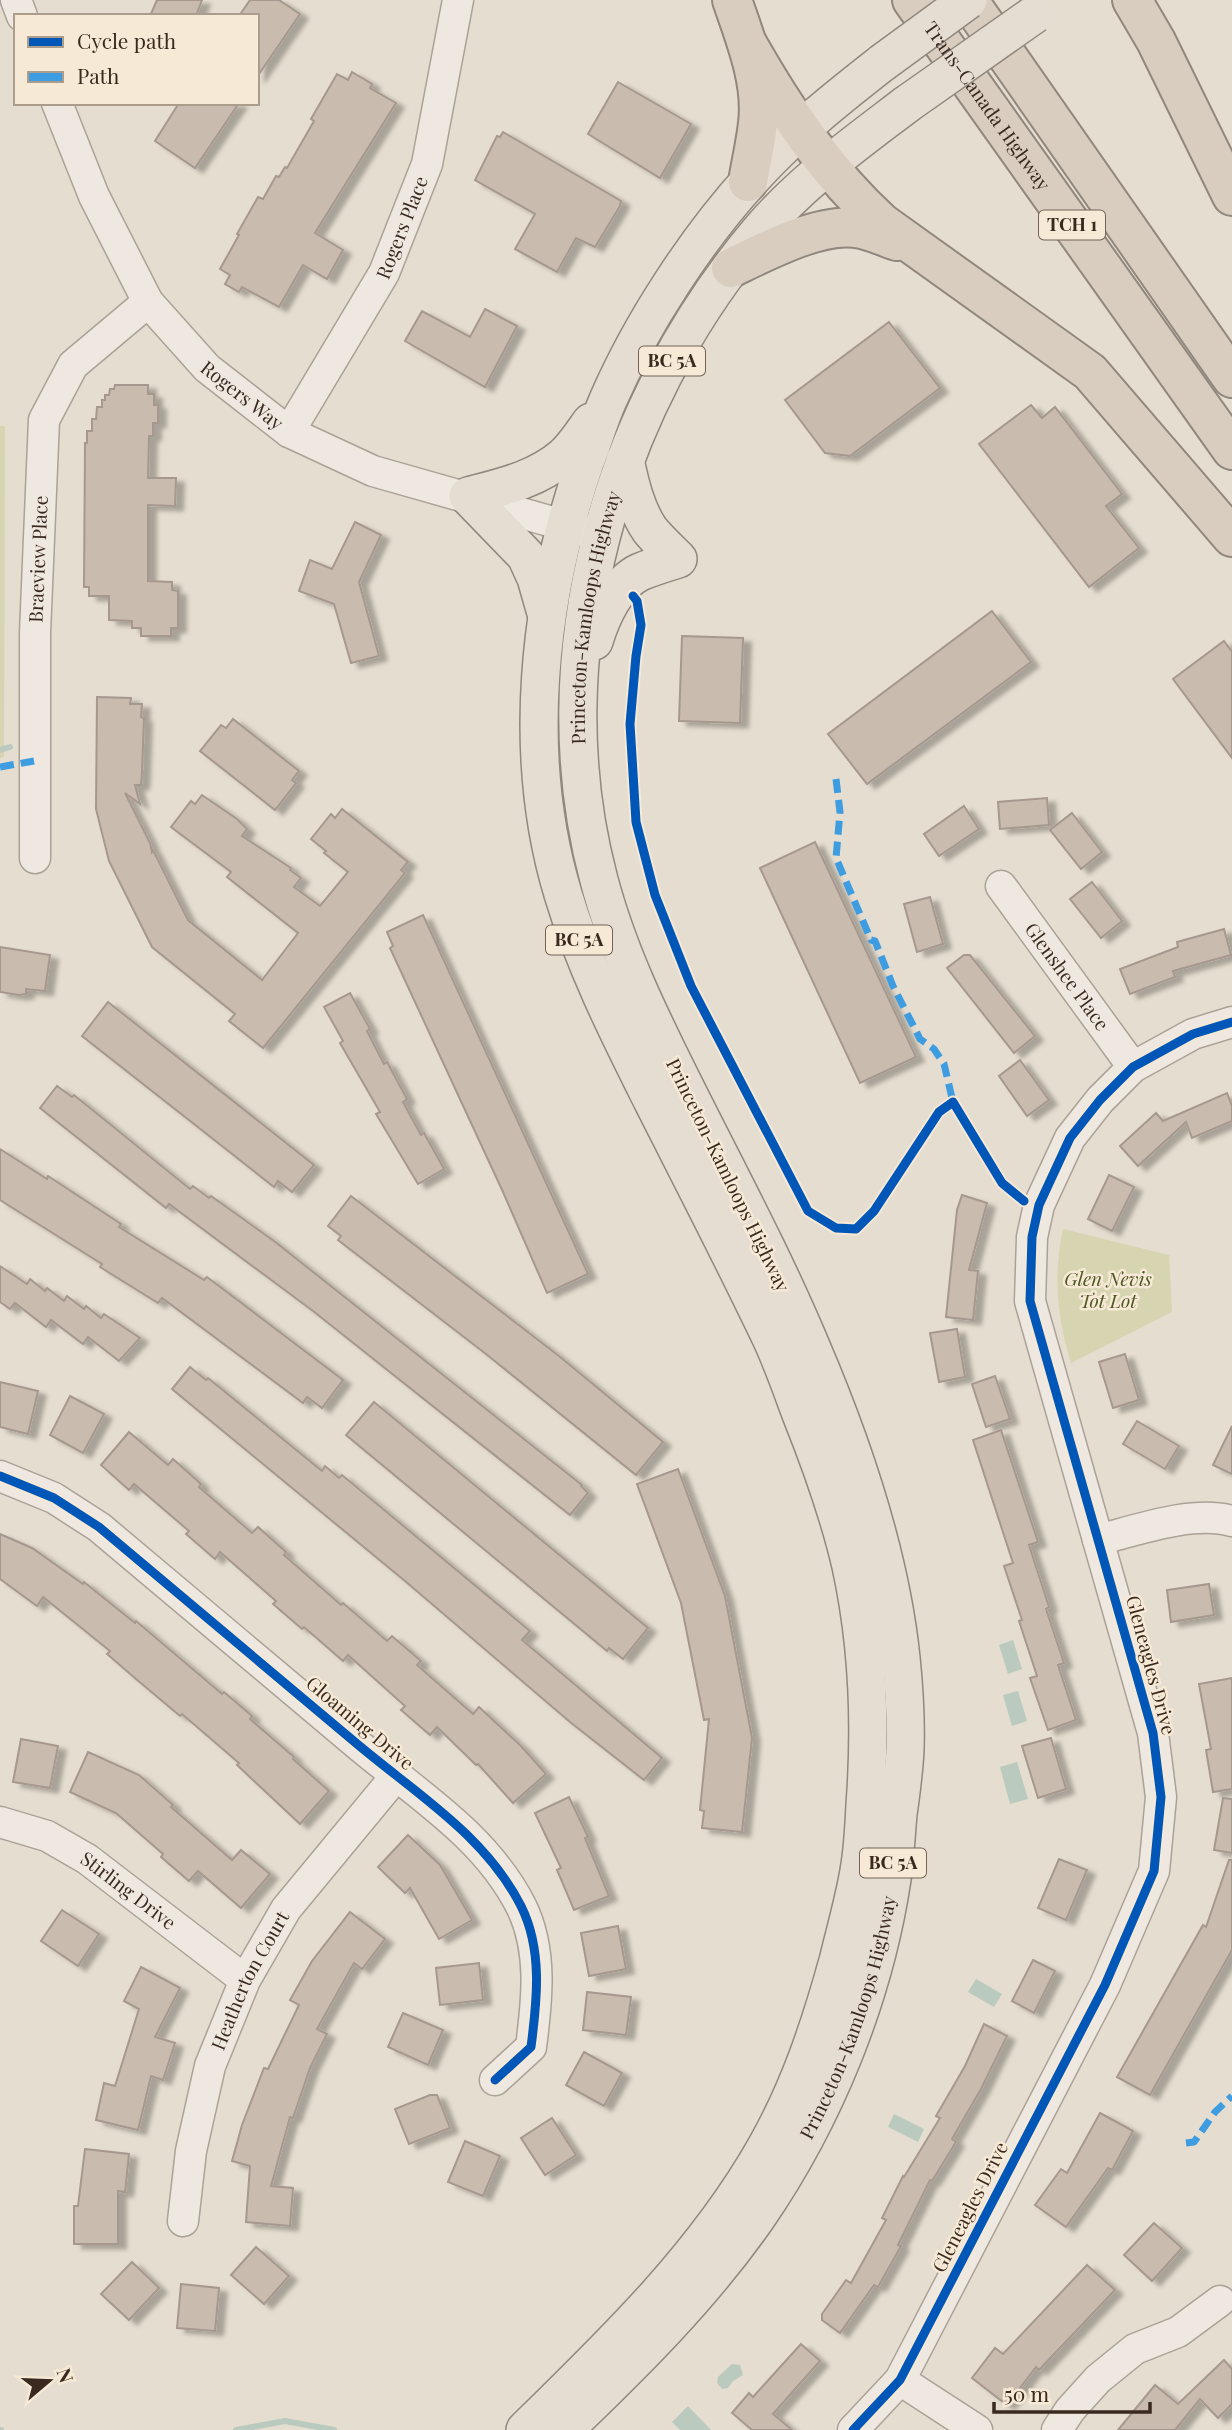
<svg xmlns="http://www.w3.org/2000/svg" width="1232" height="2430" viewBox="0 0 1232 2430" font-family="'Playfair Display',serif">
	<defs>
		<filter id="shadow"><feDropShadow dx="8" dy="4.5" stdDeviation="2" flood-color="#0004"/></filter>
	</defs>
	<rect width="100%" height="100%" fill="#e5ddcf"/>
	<g fill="#d7d4b1">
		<path d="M0 426H5L4 757 0 758Z"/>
		<path d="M1063 1229 1169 1255 1172 1312 1071 1363C1057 1318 1053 1275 1063 1229Z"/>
	</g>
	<g fill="#bacabf">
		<path d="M1013 1640 1022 1669 1008 1674 999 1645Z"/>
		<path d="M1018 1691 1027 1721 1012 1726 1003 1695Z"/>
		<path d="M1017 1762 1028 1799 1010 1804 1000 1767Z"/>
		<path d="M976 1979 1002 1994 994 2007 968 1992Z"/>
		<path d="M894 2114 924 2129 918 2142 888 2127Z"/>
		<path d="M732 2364 740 2365 743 2375 733 2381 728 2388 722 2389 717 2383 718 2377Z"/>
		<path d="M688 2406 711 2430H680L672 2422Z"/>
	</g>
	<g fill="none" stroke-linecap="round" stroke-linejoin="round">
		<g stroke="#bacabf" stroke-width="6">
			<path d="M0 750 10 747"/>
			<path d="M0 2430H1"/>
			<path d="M236 2430 285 2421 334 2430"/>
		</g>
	</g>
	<g fill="#cabbaf" stroke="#a6988e" stroke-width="2" filter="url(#shadow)">
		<path d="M157 0H202L196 16H150Z"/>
		<path d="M250 0H279L300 14 257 77V16H239Z"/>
		<path d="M352 72 372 84 370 88 396 103 315 233 343 250 327 279 303 265 279 307 242 287 239 292 225 284 230 275 220 269 239 235 237 234 258 197 263 199 276 176 279 177 285 167 287 168 314 121 311 119 337 74 348 80Z"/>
		<path d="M618 82 691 124 660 178 588 134Z"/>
		<path d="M179 103H239L195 168 155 141Z"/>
		<path d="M503 132 621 201 620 206 595 247 576 238 557 272 515 249 535 214 475 180 497 136 500 137Z"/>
		<path d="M485 309 517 326 485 387 405 341 422 311 470 337Z"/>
		<path d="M889 322 940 388 850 456 825 453 785 400Z"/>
		<path d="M115 385H148V394H154V405H158V423H153V436H149L148 478H176L175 506 148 505V581L172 582V590L178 591V628H171V636H141V628H132V621L109 620V596H89V587H84L85 443H87V431H92V419H96L97 407H102V400H105V395H109L110 389H114Z"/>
		<path d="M1031 405 1042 418 1055 407 1122 494 1106 506 1139 548 1089 587 979 444Z"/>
		<path d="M355 522 381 535 359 582 379 656 351 663 334 604 299 591 310 560 332 569Z"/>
		<path d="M992 611 1031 662 867 784 828 734Z"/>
		<path d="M682 636 743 638 740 723 679 721Z"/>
		<path d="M1224 641 1232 652V758L1173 679Z"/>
		<path d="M97 697 131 698 130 704H142L141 717 144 718 142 772 141 785H135L140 804 125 793 150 843 152 852 153 850 188 920 262 980 298 933 227 877 231 872 171 827 191 801 195 804 202 795 237 819 247 829 242 836 291 868 290 870 301 878 294 887 320 906 348 872 324 853 326 851 311 839 331 814 335 818 342 809 408 862 401 870 405 873 263 1048 229 1021 235 1014 152 947 109 861 96 809Z"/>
		<path d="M233 719 299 771 292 780 296 783 275 810 200 751 221 725 226 728Z"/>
		<path d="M1047 798 1049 825 1000 829 998 802Z"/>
		<path d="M964 806 979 829 939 856 924 834Z"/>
		<path d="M1072 813 1102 852 1081 869 1050 830Z"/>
		<path d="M815 842 916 1057 860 1083 760 868Z"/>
		<path d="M1092 882 1122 921 1101 938 1070 899Z"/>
		<path d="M930 897 943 944 917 952 904 904Z"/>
		<path d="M423 915 588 1274 547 1293 503 1192 390 948 393 946 387 932Z"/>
		<path d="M1224 929 1231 955 1173 971 1175 977 1130 994 1120 969 1178 947 1177 942Z"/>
		<path d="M0 947 50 955 45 991 26 989V994L19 995 0 992Z"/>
		<path d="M964 955H970L1035 1036 1014 1053 947 968Z"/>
		<path d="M350 993 370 1029 367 1031 384 1064 387 1062 407 1099 403 1102 421 1135 424 1133 444 1169 418 1184 376 1114 380 1112 340 1043 343 1041 324 1007Z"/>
		<path d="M108 1002 314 1165 292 1192 278 1181 274 1187 82 1036Z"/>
		<path d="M1020 1060 1049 1100 1027 1116 999 1076Z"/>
		<path d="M57 1086 72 1097 74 1095 190 1189 193 1186 209 1198 211 1196 274 1241 582 1485 581 1486 588 1493 570 1515 313 1311 169 1204 166 1208 40 1108Z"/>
		<path d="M1227 1093 1232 1106V1121L1192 1138 1186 1122 1138 1166 1120 1146 1156 1113 1163 1121Z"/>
		<path d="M0 1149 47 1179 48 1176 121 1224 119 1227 204 1280 207 1277 343 1380 322 1408 307 1397 303 1403 162 1298 158 1303 100 1267 102 1264 0 1200Z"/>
		<path d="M1109 1175 1134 1187 1112 1231 1088 1219Z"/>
		<path d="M962 1195 987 1203 969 1270 978 1271 973 1320 946 1317 957 1210Z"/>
		<path d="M351 1196 559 1356 663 1442 636 1475 486 1354 338 1240 341 1236 328 1226Z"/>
		<path d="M0 1266 27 1284 30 1279 45 1291 47 1288 64 1301 67 1296 84 1309 86 1306 101 1318 104 1314 140 1338 119 1361 88 1337 83 1344 51 1320 46 1327 15 1303 10 1309 0 1302Z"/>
		<path d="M957 1329 965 1377 939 1382 930 1333Z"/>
		<path d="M1125 1354 1139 1400 1113 1408 1099 1362Z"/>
		<path d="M190 1367 206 1380 208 1378 322 1471 325 1466 339 1478 342 1475 530 1631 522 1640 662 1758 644 1780 570 1722 405 1581 172 1389Z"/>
		<path d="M995 1376 1010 1419 986 1427 972 1384Z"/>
		<path d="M0 1382 38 1391 28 1434 0 1427Z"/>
		<path d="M70 1396 104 1414 83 1453 50 1435Z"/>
		<path d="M374 1402 648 1628 623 1659 609 1648 607 1651 346 1435Z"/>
		<path d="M1137 1421 1179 1446 1165 1469 1123 1444Z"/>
		<path d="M1232 1426V1474L1213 1465Z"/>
		<path d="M1001 1430 1038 1542 1029 1545 1049 1607 1046 1609 1064 1663 1058 1665 1076 1720 1048 1730 1030 1678 1037 1676 1019 1621 1022 1620 1004 1566 1013 1563 973 1440Z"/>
		<path d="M129 1432 168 1465 173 1459 201 1484 199 1487 252 1533 258 1527 286 1552 284 1555 341 1605 343 1603 387 1641 392 1636 421 1661 417 1665 473 1714 479 1707 521 1746 546 1774 513 1803 478 1764 476 1765 437 1727 430 1735 401 1710 405 1706 348 1655 343 1661 304 1627 302 1629 273 1604 276 1601 220 1552 215 1559 186 1534 189 1531 134 1484 129 1490 101 1465Z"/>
		<path d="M678 1469 725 1596 752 1738 742 1832 702 1828 704 1811 700 1810 709 1719 704 1720 681 1603 637 1484Z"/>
		<path d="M0 1534 32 1548 83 1584 84 1582 135 1623 136 1621 222 1694 224 1692 252 1716 250 1719 294 1757 293 1759 329 1791 300 1824 237 1765 239 1763 182 1714 180 1716 136 1679 107 1654 110 1651 43 1597 37 1606 0 1579Z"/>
		<path d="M1209 1584 1214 1615 1171 1622 1167 1590Z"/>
		<path d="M1232 1678V1789L1213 1792 1206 1750 1211 1749 1199 1684Z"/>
		<path d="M1051 1738 1066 1789 1038 1798 1022 1746Z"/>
		<path d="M21 1739 58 1746 50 1788 13 1782Z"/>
		<path d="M88 1752 139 1775 173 1805 171 1807 232 1860 241 1850 270 1874 241 1908 198 1871 189 1881 161 1857 163 1854 116 1813 70 1792Z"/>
		<path d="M569 1797 588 1837 585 1838 609 1896 574 1910 557 1870 561 1868 535 1813Z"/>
		<path d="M1223 1798 1232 1799V1853L1214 1850Z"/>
		<path d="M408 1835 440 1865 472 1920 439 1939 410 1888 405 1893 378 1867Z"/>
		<path d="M1059 1859 1087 1870 1066 1920 1038 1908Z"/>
		<path d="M1229 1860H1232V1950L1150 2095 1117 2077 1203 1925 1206 1927Z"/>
		<path d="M62 1910 99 1934 78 1966 41 1941Z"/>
		<path d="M350 1912 385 1939 362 1969 354 1963 317 2029 327 2034 310 2068 293 2118 290 2117 271 2186 293 2188 290 2226 246 2222 250 2166 232 2161 242 2125 264 2068 268 2069 299 2005 290 2000 312 1961Z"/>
		<path d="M618 1926 626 1969 589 1976 581 1933Z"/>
		<path d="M1033 1960 1055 1971 1034 2013 1012 2001Z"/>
		<path d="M479 1963 483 2000 440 2005 436 1968Z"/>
		<path d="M141 1967 180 1988 155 2037 175 2043 163 2080 151 2076 138 2130 96 2120 104 2083 115 2086 139 2009 124 2001Z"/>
		<path d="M587 1992 631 1997 626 2035 583 2030Z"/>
		<path d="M403 2013 443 2030 428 2065 388 2047Z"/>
		<path d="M984 2024 1007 2036 981 2089 952 2139 956 2142 932 2181 930 2180 898 2245 901 2246 878 2287 874 2285 840 2333 822 2320V2314L846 2280 851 2283 886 2220 882 2218 903 2176 904 2177 940 2118 936 2116 965 2066Z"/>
		<path d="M584 2052 622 2073 604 2106 566 2085Z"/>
		<path d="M430 2095H437L450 2128 409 2144 395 2109Z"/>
		<path d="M1100 2113 1133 2131 1112 2170 1108 2168 1066 2227 1035 2205 1061 2169 1067 2173Z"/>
		<path d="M552 2118 576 2155 545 2175 521 2138Z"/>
		<path d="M465 2141 500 2156 483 2196 448 2182Z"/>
		<path d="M85 2149 129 2154 125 2192 118 2191V2244H74V2206H78Z"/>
		<path d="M1154 2223 1182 2248 1152 2281 1124 2255Z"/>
		<path d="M256 2247 289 2276 264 2304 231 2275Z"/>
		<path d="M132 2262 159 2288 129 2320 101 2294Z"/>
		<path d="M1087 2265 1115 2290 1039 2370 1036 2367 1007 2405 972 2378 995 2348 1003 2354Z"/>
		<path d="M181 2284 219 2288 215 2331 177 2328Z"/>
		<path d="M801 2344 820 2361 773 2414 792 2430H752L732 2413 749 2393 753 2397Z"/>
		<path d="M1224 2360 1232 2369V2404L1218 2418 1200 2399 1175 2430H1118L1155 2385 1178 2404Z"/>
	</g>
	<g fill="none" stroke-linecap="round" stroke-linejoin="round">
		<defs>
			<g id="minor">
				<path d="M16 0 22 16"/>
				<path id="s1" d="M57 103 94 196 148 302 207 368 289 432 373 471 588 532"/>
				<path id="s2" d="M289 432 384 273 427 164 458 0"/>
				<path id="s3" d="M35 858V633L44 420 73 365 148 302"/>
				<path id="s4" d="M1001 886 1133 1067"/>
				<path d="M0 1476 54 1498 99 1527C184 1599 270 1671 356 1743 415 1793 485 1835 521 1906 543 1950 537 2001 531 2047L495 2080"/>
				<path d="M1098 1540C1137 1530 1193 1510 1232 1521"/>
				<path id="s5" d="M0 1822 47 1836 87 1859 245 1980"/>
				<path id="s6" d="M183 2221 191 2151 210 2066 245 1980 286 1909 396 1776"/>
				<path d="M900 2380 977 2430"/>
				<path d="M853 2430 900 2380 1105 1985 1154 1871 1161 1797 1153 1733 1030 1301 1032 1237 1039 1205 1070 1138 1100 1100 1133 1067 1193 1034 1232 1022"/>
				<path d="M1057 2430 1070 2410 1098 2379 1135 2349 1178 2332 1220 2301"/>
			</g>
			<g id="major">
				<path d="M546 613 536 578 526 556 468 496C502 487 536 480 564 456 574 447 583 433 591 422"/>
				<path d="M594 641C601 618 616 583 640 572 652 567 665 563 678 559 669 550 658 540 650 530 636 510 630 483 625 460"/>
				<path d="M525 2430C613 2344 705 2255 766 2147 799 2089 820 2026 838 1961 845 1932 854 1901 859 1871 863 1849 864 1826 865 1805 871 1725 868 1644 851 1566 839 1514 821 1464 801 1414 792 1390 783 1364 772 1340 734 1260 693 1181 653 1102 619 1034 585 967 563 894 521 755 538 599 585 462 593 442 599 420 608 400 641 324 697 238 753 177 792 134 836 99 882 63"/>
				<path id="s7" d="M564 2430C633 2364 702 2296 757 2217 825 2118 874 1998 892 1879 895 1858 896 1836 898 1814 901 1793 904 1771 905 1749 906 1719 904 1687 901 1658 890 1551 852 1442 810 1344 773 1256 727 1171 684 1085 651 1019 618 952 599 880 539 656 611 407 759 232 801 182 856 143 907 104"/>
			</g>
			<g id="highway">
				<path d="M732 0C745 38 763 82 758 123 756 143 751 163 748 182"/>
				<path id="s8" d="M912 0 1232 450"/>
				<path d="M968 0 1232 378"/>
				<path d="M1132 0 1156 41 1232 196"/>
				<path d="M748 45C785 110 827 173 882 223L1090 372 1232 537"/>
				<path d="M731 268C764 252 819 223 855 228 869 229 884 237 897 241"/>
			</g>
		</defs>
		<use href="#minor" stroke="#aba297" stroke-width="33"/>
		<use href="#major" stroke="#90887e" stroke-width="40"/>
		<use href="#highway" stroke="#90887e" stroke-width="42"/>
		<use href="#minor" stroke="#eee8e0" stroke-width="30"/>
		<use href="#major" stroke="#e5ddd2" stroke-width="37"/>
		<use href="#highway" stroke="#d9cdbf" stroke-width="38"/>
		<defs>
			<g id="major-bridge">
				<path d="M882 63 968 0"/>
				<path d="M907 104 1035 14"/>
			</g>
		</defs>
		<use href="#major-bridge" stroke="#90887e" stroke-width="40" stroke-linecap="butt"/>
		<use href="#major-bridge" stroke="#e5ddd2" stroke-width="37"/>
		<g stroke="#3e9ce0" stroke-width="7" stroke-dasharray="14 7" stroke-linecap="butt">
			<path d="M0 767 34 761"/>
			<path d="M836 779 840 812 836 858 871 940 875 941 893 986 920 1039 934 1049 944 1064 953 1102"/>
			<path d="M1186 2143 1194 2142 1215 2112 1232 2096"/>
		</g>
		<defs>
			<g id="cycleway">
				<path d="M633 596 637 601 641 625 636 656 630 724 636 822 655 895 691 986 808 1211 836 1228 856 1229 874 1211 939 1112 953 1102 1002 1183 1024 1201"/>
				<path d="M0 1476 54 1498 99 1527C184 1599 270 1671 356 1743 415 1793 485 1835 521 1906 543 1950 537 2001 531 2047L495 2080"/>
				<path d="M853 2430 900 2380 1105 1985 1154 1871 1161 1797 1153 1733 1030 1301 1032 1237 1039 1205 1070 1138 1100 1100 1133 1067 1193 1034 1232 1022"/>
			</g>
		</defs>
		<use href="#cycleway" stroke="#f6e9d5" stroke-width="13"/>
		<use href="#cycleway" stroke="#0057b8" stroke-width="9"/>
	</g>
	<g text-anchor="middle" stroke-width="5" stroke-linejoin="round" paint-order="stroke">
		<g fill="#f6e9d5" stroke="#726356" stroke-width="2">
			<rect x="1039" y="210.5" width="66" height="29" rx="5"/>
			<rect x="639" y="346.5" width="66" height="29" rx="5"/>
			<rect x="546" y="925.5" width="66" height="29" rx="5"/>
			<rect x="860" y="1848.5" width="66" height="29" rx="5"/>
		</g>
		<g font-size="18" font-weight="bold" fill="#3a291f">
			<text x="1072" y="231">TCH 1</text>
			<text x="672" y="367">BC 5A</text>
			<text x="579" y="946">BC 5A</text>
			<text x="893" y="1869">BC 5A</text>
		</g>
		<g font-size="19" fill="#3a291f" stroke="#f6e9d5">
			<text dy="7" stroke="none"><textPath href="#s8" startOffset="130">Trans-Canada Highway</textPath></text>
			<text dy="7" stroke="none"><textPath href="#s2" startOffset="234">Rogers Place</textPath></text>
			<text dy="7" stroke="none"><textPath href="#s1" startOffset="352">Rogers Way</textPath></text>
			<text dy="7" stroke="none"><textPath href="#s3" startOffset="299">Braeview Place</textPath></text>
			<text dy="7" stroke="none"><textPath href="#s7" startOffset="1981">Princeton-Kamloops Highway</textPath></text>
			<text dy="7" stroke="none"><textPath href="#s4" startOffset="112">Glenshee Place</textPath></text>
			<text transform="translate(728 1175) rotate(64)" y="7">Princeton-Kamloops Highway</text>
			<text transform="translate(1151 1665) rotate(75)" y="7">Gleneagles Drive</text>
			<text transform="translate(360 1723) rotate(40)" y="7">Gloaming Drive</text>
			<text dy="7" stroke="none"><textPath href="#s5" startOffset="147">Stirling Drive</textPath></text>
			<text dy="7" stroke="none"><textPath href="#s6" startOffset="252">Heatherton Court</textPath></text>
			<text dy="7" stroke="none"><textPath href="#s7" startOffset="509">Princeton-Kamloops Highway</textPath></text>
			<text transform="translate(970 2207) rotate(-63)" y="7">Gleneagles Drive</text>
		</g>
		<g font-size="19" font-style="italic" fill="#4f5725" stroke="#f6e9d5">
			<text x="1108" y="1286">Glen Nevis<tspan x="1108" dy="22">Tot Lot</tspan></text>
		</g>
	</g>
	<rect x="14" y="14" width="245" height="91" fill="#f6e9d5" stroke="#ab9c8c" stroke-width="2"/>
	<rect x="28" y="37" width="35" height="10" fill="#0057b8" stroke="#ab9c8c" stroke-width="2"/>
	<text x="77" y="49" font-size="21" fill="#3a291f">Cycle path</text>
	<rect x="28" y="72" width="35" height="10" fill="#3e9ce0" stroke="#ab9c8c" stroke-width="2"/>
	<text x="77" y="84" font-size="21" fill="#3a291f">Path</text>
	<g transform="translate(49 2381) rotate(71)" stroke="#f6e9d5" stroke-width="5" paint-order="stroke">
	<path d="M0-5L12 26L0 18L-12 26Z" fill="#3a291f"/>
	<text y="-10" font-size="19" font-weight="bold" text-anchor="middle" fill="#3a291f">N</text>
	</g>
	<path d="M994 2402v10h156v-10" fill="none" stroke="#3a291f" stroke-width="3.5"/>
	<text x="1004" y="2402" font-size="21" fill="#3a291f" stroke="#f6e9d5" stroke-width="5" paint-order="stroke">50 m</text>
</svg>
